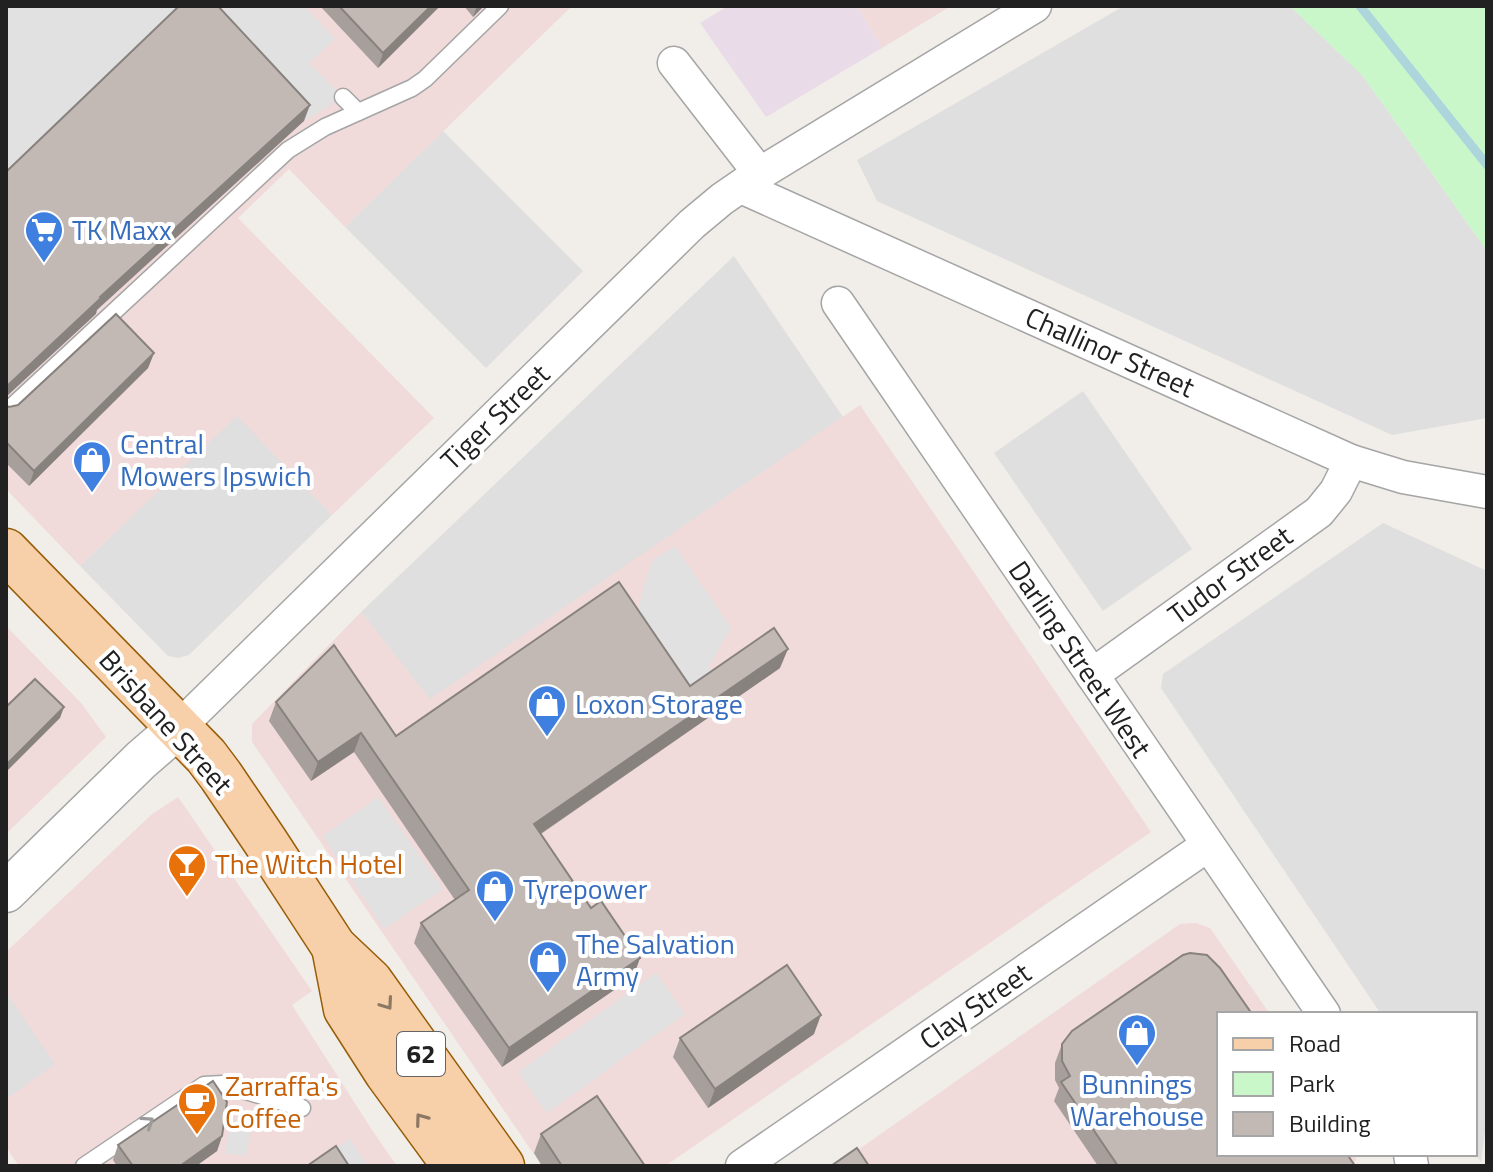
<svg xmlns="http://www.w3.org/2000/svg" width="1493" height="1172" viewBox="0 0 1493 1172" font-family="'Titillium Web',sans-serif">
	<rect width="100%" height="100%" fill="#f1eee9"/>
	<g fill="#dfdfdf">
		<path d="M1124 6H1290L1363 76 1487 251V418L1392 435 877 201 857 160Z"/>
		<path d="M443 131 583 271 486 368 345 227Z"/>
		<path d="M734 256 843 417 430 700 361 612Z"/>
		<path d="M1083 391 1192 549 1103 611 994 453Z"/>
		<path d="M237 415 332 515 189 655 178 658 168 656 80 566Z"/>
		<path d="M1383 523 1487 571V1116L1481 1162 1475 1153V1014H1381L1161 688 1163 674Z"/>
		<path d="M6 992 56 1064 6 1099Z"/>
	</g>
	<g fill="#f0dada">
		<path d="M6 6H572L345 227 289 169 238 218 434 418 332 515 237 416 80 566 6 489Z"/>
		<path d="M857 6H951L882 48Z"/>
		<path d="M860 405 1151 832 665 1166H542L252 742V724L361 612 430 699Z"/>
		<path d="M6 626 81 703 106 737 6 834Z"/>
		<path d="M178 797 312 991 292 1005 374 1133 397 1166H19L6 1147V1099L55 1064 6 992V952L151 815Z"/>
		<path d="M1196 923 1210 928 1270 1014H1219V1154H1357L1354 1166H835L1180 924Z"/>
	</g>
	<path fill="#eadbe8" d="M728 6H857L882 48 766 117 700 23Z"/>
	<path fill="#caf7ca" d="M1290 6H1487V251L1363 76Z"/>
	<g fill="#e1e1e1">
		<path d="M6 6H190L6 182Z"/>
		<path d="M198 6H304L335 39 309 63 343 97 304 121Z"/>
		<path d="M675 546 731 628 709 666 715 681 683 705 632 631 646 579 653 560Z"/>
		<path d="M378 797 443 889 384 929 323 836Z"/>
		<path d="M656 973 685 1014 547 1113 518 1072Z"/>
		<path d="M231 1119 252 1123 246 1156 225 1153Z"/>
		<path d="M350 1139 368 1166H333L326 1156Z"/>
	</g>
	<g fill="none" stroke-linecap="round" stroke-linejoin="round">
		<path stroke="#acd5dc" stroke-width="9" d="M1360 6 1487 165"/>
		<defs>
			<g id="service">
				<path d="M343 97 358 112"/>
				<path d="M6 412 288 150 325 127 412 88 425 79 500 6"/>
				<path d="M84 1166 204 1085 223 1084 302 1108"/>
			</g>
			<g id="minor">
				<path d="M674 63 760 174"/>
				<path d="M741 187 1351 461 1403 477 1487 492"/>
				<path d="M838 303 1324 1014"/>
				<path d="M1092 675 1319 512 1336 491 1351 461"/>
				<path d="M178 728 692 224 722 199 754 177 1035 6"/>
				<path d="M1410 1154 1412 1166"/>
				<path d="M742 1166 1208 845"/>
			</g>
			<path id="tertiary" d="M6 892 141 760 178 728"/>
			<g id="primary">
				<path d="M6 551 206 756 221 776 265 841 334 947 370 981 502 1166"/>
				<path d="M334 947 346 1009 387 1073 455 1166"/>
			</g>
		</defs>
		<use href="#service" stroke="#a5a5a5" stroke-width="19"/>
		<use href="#minor" stroke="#a5a5a5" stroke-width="35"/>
		<use href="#tertiary" stroke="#a5a5a5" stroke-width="43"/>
		<use href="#primary" stroke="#975d08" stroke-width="47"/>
		<use href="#service" stroke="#fff" stroke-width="16"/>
		<use href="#minor" stroke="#fff" stroke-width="32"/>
		<use href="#tertiary" stroke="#fff" stroke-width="40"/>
		<use href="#primary" stroke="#f7cfa8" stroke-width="44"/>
	</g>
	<g fill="#a79f9c">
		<path d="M320 6H440L378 68Z"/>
		<path d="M464 6H484L473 17Z"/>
		<path d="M154 353 148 368 29 486 6 463V405L9 407 18 405Z"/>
		<path d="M780 668 541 834 591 908 640 958 633 977 502 1067 414 943 421 923 455 900 354 752 311 781 269 721 276 702 396 736 690 686Z"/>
		<path d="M814 1034 708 1108 673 1057 680 1038Z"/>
		<path d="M1062 1044 1355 1166H1098L1054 1101 1059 1088 1055 1080V1063Z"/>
		<path d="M541 1134 645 1166H542L534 1153Z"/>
		<path d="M222 1136 217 1151 196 1166H117L113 1160 118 1145Z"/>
	</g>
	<g fill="#88827f">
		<path d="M431 6H440L378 68 383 53Z"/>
		<path d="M477 6H484L473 17Z"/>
		<path d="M310 105 304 121 97 310 96 314 6 397V387L100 297Z"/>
		<path d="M154 353 148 368 29 486 34 471Z"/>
		<path d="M788 649 780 668 527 843 534 824Z"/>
		<path d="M64 707 60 718 6 772V765Z"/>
		<path d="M361 733 354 752 311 781 318 762Z"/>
		<path d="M640 958 633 977 502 1067 509 1048Z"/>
		<path d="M821 1015 814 1034 708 1108 715 1089Z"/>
		<path d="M222 1136 217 1151 196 1166H180Z"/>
	</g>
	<g fill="#c2b9b5" stroke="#88827f" stroke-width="2">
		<path d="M179 6H218L310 105 100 297 101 298 6 387V172Z"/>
		<path d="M339 6H431L383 53Z"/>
		<path d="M116 314 154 353 34 471 6 442V405L9 407 18 405Z"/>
		<path d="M619 582 690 686 774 628 788 649 534 824 591 908 601 901 640 958 509 1048 421 923 469 890 361 733 318 762 276 702 334 645 396 736Z"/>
		<path d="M35 679 64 707 6 765V707Z"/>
		<path d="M1190 953 1207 955 1220 968 1252 1014H1219V1154H1347L1355 1166H1118L1061 1082 1070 1076 1062 1061V1044L1072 1031 1183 955Z"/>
		<path d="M787 965 821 1015 715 1089 680 1038Z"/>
		<path d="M213 1081 227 1102 222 1136 180 1166H133L118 1145Z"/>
		<path d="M597 1096 645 1166H562L541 1134Z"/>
		<path d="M336 1146 349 1166H307Z"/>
		<path d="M857 1148 869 1166H831Z"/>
	</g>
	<defs><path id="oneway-chevron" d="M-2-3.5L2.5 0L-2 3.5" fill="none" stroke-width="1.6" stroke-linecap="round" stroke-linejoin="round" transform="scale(2)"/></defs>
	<g stroke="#8c7864">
		<use href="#oneway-chevron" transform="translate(387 1004) rotate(55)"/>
		<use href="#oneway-chevron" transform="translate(421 1119) rotate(-126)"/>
	</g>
	<use stroke="#9b9b9b" href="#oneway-chevron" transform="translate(148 1122) rotate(-34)"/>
	<defs>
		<symbol id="supermarket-pin" viewBox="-11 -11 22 30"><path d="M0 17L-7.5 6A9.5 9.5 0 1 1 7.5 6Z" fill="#3f7fe0" stroke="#fff"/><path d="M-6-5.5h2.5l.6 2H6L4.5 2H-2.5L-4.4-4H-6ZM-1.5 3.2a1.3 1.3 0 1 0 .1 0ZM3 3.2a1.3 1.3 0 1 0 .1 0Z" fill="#fff"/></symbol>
		<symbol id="shop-pin" viewBox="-11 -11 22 30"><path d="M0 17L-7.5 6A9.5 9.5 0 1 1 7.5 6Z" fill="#3f7fe0" stroke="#fff"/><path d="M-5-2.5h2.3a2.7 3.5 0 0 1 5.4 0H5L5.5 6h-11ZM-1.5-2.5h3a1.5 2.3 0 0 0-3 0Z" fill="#fff"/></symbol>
		<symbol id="bar-pin" viewBox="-11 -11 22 30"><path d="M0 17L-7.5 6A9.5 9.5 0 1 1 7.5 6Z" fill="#e8710a" stroke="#fff"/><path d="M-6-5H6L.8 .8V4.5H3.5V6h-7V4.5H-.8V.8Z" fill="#fff"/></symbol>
		<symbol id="cafe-pin" viewBox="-11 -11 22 30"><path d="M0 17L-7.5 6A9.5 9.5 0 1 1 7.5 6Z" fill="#e8710a" stroke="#fff"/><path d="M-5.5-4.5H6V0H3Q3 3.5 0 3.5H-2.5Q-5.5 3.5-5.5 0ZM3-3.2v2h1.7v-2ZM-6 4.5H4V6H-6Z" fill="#fff"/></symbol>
	</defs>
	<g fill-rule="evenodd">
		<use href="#supermarket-pin" x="22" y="208" width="44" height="60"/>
		<use href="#shop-pin" x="70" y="438" width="44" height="60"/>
		<use href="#shop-pin" x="525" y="682" width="44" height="60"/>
		<use href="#bar-pin" x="165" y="842" width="44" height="60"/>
		<use href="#shop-pin" x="473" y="867" width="44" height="60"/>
		<use href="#shop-pin" x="526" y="938" width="44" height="60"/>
		<use href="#shop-pin" x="1115" y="1011" width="44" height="60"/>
		<use href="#cafe-pin" x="175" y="1080" width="44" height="60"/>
	</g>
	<g text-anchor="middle" stroke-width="8" stroke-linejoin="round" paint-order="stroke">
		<rect fill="#fff" stroke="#646464" stroke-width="2" x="397" y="1032" width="48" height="44" rx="6"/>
		<g font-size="26" font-weight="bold" fill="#212121">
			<text x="421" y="1063">62</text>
		</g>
		<g font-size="28" fill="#366cbe" stroke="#fff" text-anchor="start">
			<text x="72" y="240">TK Maxx</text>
			<text x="120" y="454">Central<tspan x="120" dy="32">Mowers Ipswich</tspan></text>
			<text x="575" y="714">Loxon Storage</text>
			<text x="523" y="899">Tyrepower</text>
			<text x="576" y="954">The Salvation<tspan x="576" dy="32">Army</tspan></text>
			<text x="1137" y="1094" text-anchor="middle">Bunnings<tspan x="1137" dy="32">Warehouse</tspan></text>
		</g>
		<g font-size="28" fill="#212121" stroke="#fff">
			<text transform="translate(1110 352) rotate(24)" y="10">Challinor Street</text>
			<text transform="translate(495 417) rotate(-44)" y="10">Tiger Street</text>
			<text transform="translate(1230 575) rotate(-36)" y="10">Tudor Street</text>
			<text transform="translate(1080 659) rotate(56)" y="10">Darling Street West</text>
			<text transform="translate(166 722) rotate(48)" y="10">Brisbane Street</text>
			<text transform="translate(975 1006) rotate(-35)" y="10">Clay Street</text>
		</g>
		<g font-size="28" fill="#c56008" stroke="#fff" text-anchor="start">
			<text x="215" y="874">The Witch Hotel</text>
			<text x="225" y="1096">Zarraffa's<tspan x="225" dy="32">Coffee</tspan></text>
		</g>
	</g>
	<rect width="1493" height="1172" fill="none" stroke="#212121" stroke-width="16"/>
	<rect x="1217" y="1012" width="260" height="144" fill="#ffffff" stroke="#a6a6a6" stroke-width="2"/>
	<rect x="1233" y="1038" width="40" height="12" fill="#f7cfa8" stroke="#a6a6a6" stroke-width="2"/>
	<text x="1289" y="1052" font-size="24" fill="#212121">Road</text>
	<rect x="1233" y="1072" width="40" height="24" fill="#caf7ca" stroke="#a6a6a6" stroke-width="2"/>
	<text x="1289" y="1092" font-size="24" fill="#212121">Park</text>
	<rect x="1233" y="1112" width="40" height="24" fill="#c2b9b5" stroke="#a6a6a6" stroke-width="2"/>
	<text x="1289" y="1132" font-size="24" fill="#212121">Building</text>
</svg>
